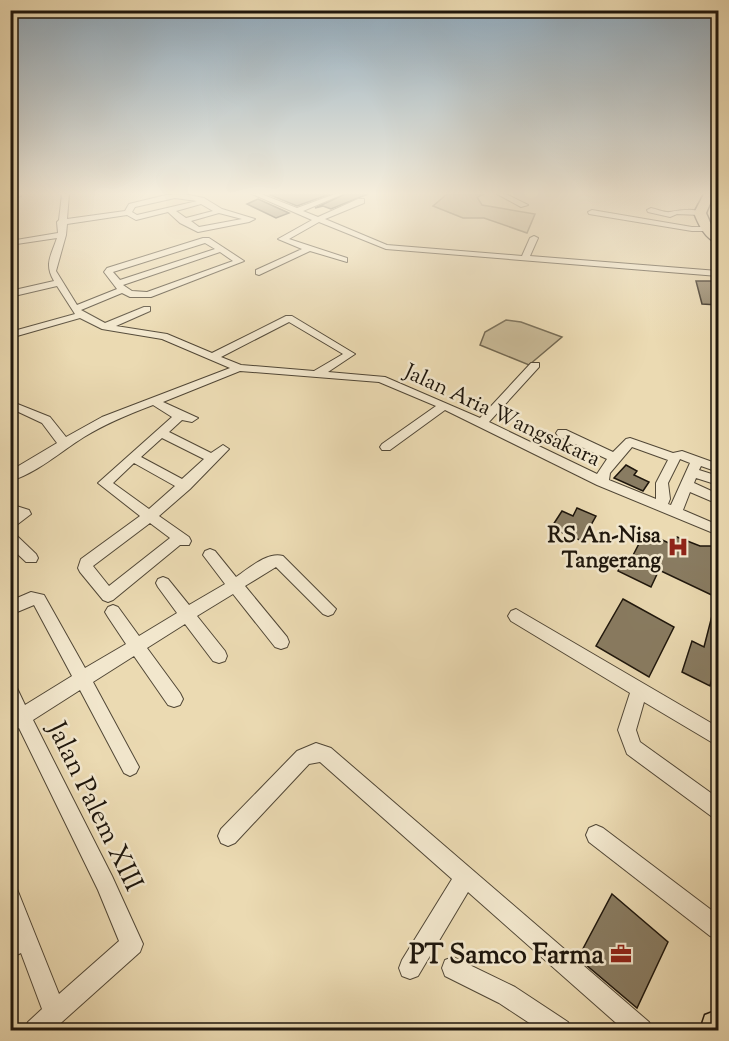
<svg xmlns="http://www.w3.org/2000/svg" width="729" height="1041" viewBox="0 0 729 1041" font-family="'Sorts Mill Goudy',serif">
	<rect width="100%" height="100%" fill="#ebdab2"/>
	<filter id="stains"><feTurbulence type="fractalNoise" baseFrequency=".00333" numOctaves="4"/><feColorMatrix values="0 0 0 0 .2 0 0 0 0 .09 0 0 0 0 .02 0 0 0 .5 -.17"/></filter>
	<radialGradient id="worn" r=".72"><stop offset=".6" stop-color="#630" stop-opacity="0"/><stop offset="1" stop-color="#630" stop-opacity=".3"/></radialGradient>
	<g fill="#c8b996" stroke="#736851" stroke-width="1.5">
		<path d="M447 194H484L477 197 482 205 535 214 527 233 484 218H463L433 206Z"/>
		<path d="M506 320 521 322 562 337 529 365 480 345 485 332Z"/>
	</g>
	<g fill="#897c62" stroke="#1e160c" stroke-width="1.5">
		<path d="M274 194H330L297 206 270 195Z"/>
		<path d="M345 194H368L331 209 323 206 315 208Z"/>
		<path d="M258 199 289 213 276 218 247 204Z"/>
		<path d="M696 281H711L715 290H718V305L702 304Z"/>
		<path d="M626 465 637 471 634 475 649 482 643 491 614 478Z"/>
		<path d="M577 508 596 516 582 541 551 528 562 511 573 516Z"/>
		<path d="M645 532 673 545 677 537 700 546H718V598L659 570 651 587 618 571 623 562 628 565Z"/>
		<path d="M623 599 674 627 649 677 596 646Z"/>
		<path d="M715 604H718V654L710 686 682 672 692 641 704 647Z"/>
		<path d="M612 894 668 942 637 1008 578 958Z"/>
	</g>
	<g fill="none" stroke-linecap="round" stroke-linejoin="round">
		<defs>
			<g id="minor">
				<path d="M13 194H20L21 196 14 198Z"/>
				<path d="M62 194H69L67 219 125 211 129 204 166 195 184 194 204 198 222 209 255 219 249 222 198 232 180 223 168 212 136 220 127 215 67 224 66 235 56 271 77 305 117 289 104 272 107 268 203 238H209L244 261 151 297H130L122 293 81 310 105 323 144 307H150V311L116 326 167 334 212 353 286 316H292L355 354 328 372 385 377 480 418 531 363H539V367L489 422 597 474 607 459 558 436 556 433 558 430H566L613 452 626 439 630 438 673 453 682 451 718 464V472L701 466 699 470 718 476V485L696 478 694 483 718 494V504L690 492 683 510 718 525V535L597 485 445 410 390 450H382L380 447 382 444 436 406 379 382 240 371 163 402 198 418 192 422 182 420 169 432 211 453 223 445 229 449 190 489 159 516 189 537 191 541 189 545H180L113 600 108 602 103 600 80 572 78 568 81 559 140 516 98 483 172 417 153 405C129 414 105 424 84 437 60 452 37 473 10 481V471L57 443 42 423 10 408V401L50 417 66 437 102 417 230 368 162 339 102 329 80 318 10 338V332L75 314 57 286 10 297V291L54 281C44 264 51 256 57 238L10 245V241L58 233 57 222 59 220ZM175 198 197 201 137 215 132 212 135 207ZM201 204 213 211 186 218 176 211ZM219 213 242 219 199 227 191 221ZM205 243 215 249 120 280 113 272ZM220 252 233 261 147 292 132 291 123 285ZM289 322 343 354 314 371 241 365 221 357ZM162 438 204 459 182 479 141 457ZM632 447 668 460 656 483V499L609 480 610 473ZM680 459 690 463 671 505 668 504 670 499 668 483ZM134 463 175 486 149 509 113 483ZM150 523 170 538 109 586 93 566Z"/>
				<path d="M252 194H261L297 208 335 194H343L303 211 318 217 358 199H364V203L325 219 387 245 522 256 530 238 534 236 538 238 530 256 718 271V276L386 249 319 222 289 239 347 258V262L310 251 259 275 256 274V270L302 249 278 239 312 220Z"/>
				<path d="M497 194H506L528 205 521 207Z"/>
				<path d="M651 208C657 209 665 213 670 212 681 210 694 208 704 213L700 215 677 214 670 217 648 212 647 210Z"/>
				<path d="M592 210 692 227H707L711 229 707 231H692L589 214 588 212Z"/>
				<path d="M10 504 29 510 31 514 10 530V517L13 515 10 514Z"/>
				<path d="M10 533 15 534 36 554 38 558 36 562H26L10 547Z"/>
				<path d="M210 549 215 551 236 577C248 569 268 551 283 556L336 609 333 614 328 616 323 614 276 567 245 586 287 637 289 642 287 647 281 649 275 647 233 594 197 616 225 651 227 656 225 661 219 663 213 661 185 624 147 648 180 693 183 699 180 705 174 707 168 705 134 656 93 682 139 767 136 773 130 776 124 773 80 690 33 720 112 876 143 944 140 952 53 1030H24L28 1022 42 1009 21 953 10 958V933L13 931 10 926V886L17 889 59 994 119 941 98 890 19 728 10 732V684L16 686 25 705 72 676 34 605 10 615V601L31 592 44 595 85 668 126 644 108 617 105 612 108 607 113 605 118 607 139 636 177 613 158 587 156 583 158 579 163 577 168 579 189 605 225 584 203 555 205 551Z"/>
				<path d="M516 609 718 727V746L644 702 636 730 640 742 718 798V818L711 816 627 754 618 730 630 693 511 621 508 616 511 611Z"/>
				<path d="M316 743 331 748 649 1022 653 1030H624L468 892 418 976 410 979 402 976 399 968 402 960 452 879 320 762 309 764 235 843 228 846 221 843 218 836 221 829 297 751Z"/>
				<path d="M596 825 603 828 718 915V939L710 936 589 842 586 835 589 828Z"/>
				<path d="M453 957 515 987 568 1022 572 1030H540L499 1003 445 976 442 968 445 960Z"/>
			</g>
			<g id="highway">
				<path d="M704 194H714L706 213 712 227 718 233V243C705 239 699 225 694 213Z"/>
				<path d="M718 1010V1030H700L705 1015Z"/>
			</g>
		</defs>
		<use href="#minor" stroke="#514736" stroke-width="2"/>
		<use href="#highway" stroke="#1e160c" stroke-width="3"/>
		<use href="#minor" fill="#f2e7cd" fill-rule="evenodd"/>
		<use href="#highway" fill="#ebdab2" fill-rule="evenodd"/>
	</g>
	<linearGradient id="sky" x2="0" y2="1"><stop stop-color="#8da8bc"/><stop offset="0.57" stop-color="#f6eedc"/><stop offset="1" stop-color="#f6eedc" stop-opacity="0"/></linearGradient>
	<rect width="729" height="339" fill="url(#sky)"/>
	<defs>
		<symbol id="hospital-bare" viewBox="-9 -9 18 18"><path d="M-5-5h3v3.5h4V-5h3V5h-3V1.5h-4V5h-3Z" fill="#8f2418" stroke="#f2e7cd" stroke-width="2.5" paint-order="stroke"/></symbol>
		<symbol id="office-bare" viewBox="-9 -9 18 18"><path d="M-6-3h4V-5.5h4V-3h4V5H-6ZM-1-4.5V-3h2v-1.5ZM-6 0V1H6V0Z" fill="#8f2418" stroke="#f2e7cd" stroke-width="2.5" paint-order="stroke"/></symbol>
	</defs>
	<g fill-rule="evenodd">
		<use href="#hospital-bare" x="663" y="532" width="30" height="30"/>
		<use href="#office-bare" x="606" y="939" width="30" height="30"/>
	</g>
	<g text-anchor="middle" stroke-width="5" stroke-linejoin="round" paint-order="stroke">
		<g font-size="22" fill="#1e160c" stroke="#f2e7cd">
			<text transform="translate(503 414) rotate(25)" y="8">Jalan Aria Wangsakara</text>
		</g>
		<g font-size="22" font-weight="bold" fill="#1e160c" stroke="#f2e7cd" text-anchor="end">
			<text x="661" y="542">RS An-Nisa<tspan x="661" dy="25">Tangerang</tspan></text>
		</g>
		<g font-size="27" fill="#1e160c" stroke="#f2e7cd">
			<text transform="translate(96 806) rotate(64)" y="9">Jalan Palem XIII</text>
		</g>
		<g font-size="27" font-weight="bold" fill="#1e160c" stroke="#f2e7cd" text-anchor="end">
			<text x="604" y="963">PT Samco Farma</text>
		</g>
	</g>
	<rect width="729" height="1041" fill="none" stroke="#ebdab2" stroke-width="36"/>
	<rect x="12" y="12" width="705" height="1017" fill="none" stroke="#1e160c" stroke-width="3"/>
	<rect x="18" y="18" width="693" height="1005" fill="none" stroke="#1e160c" stroke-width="1.5"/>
	<rect width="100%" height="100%" filter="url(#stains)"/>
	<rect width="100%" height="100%" fill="url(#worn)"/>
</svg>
